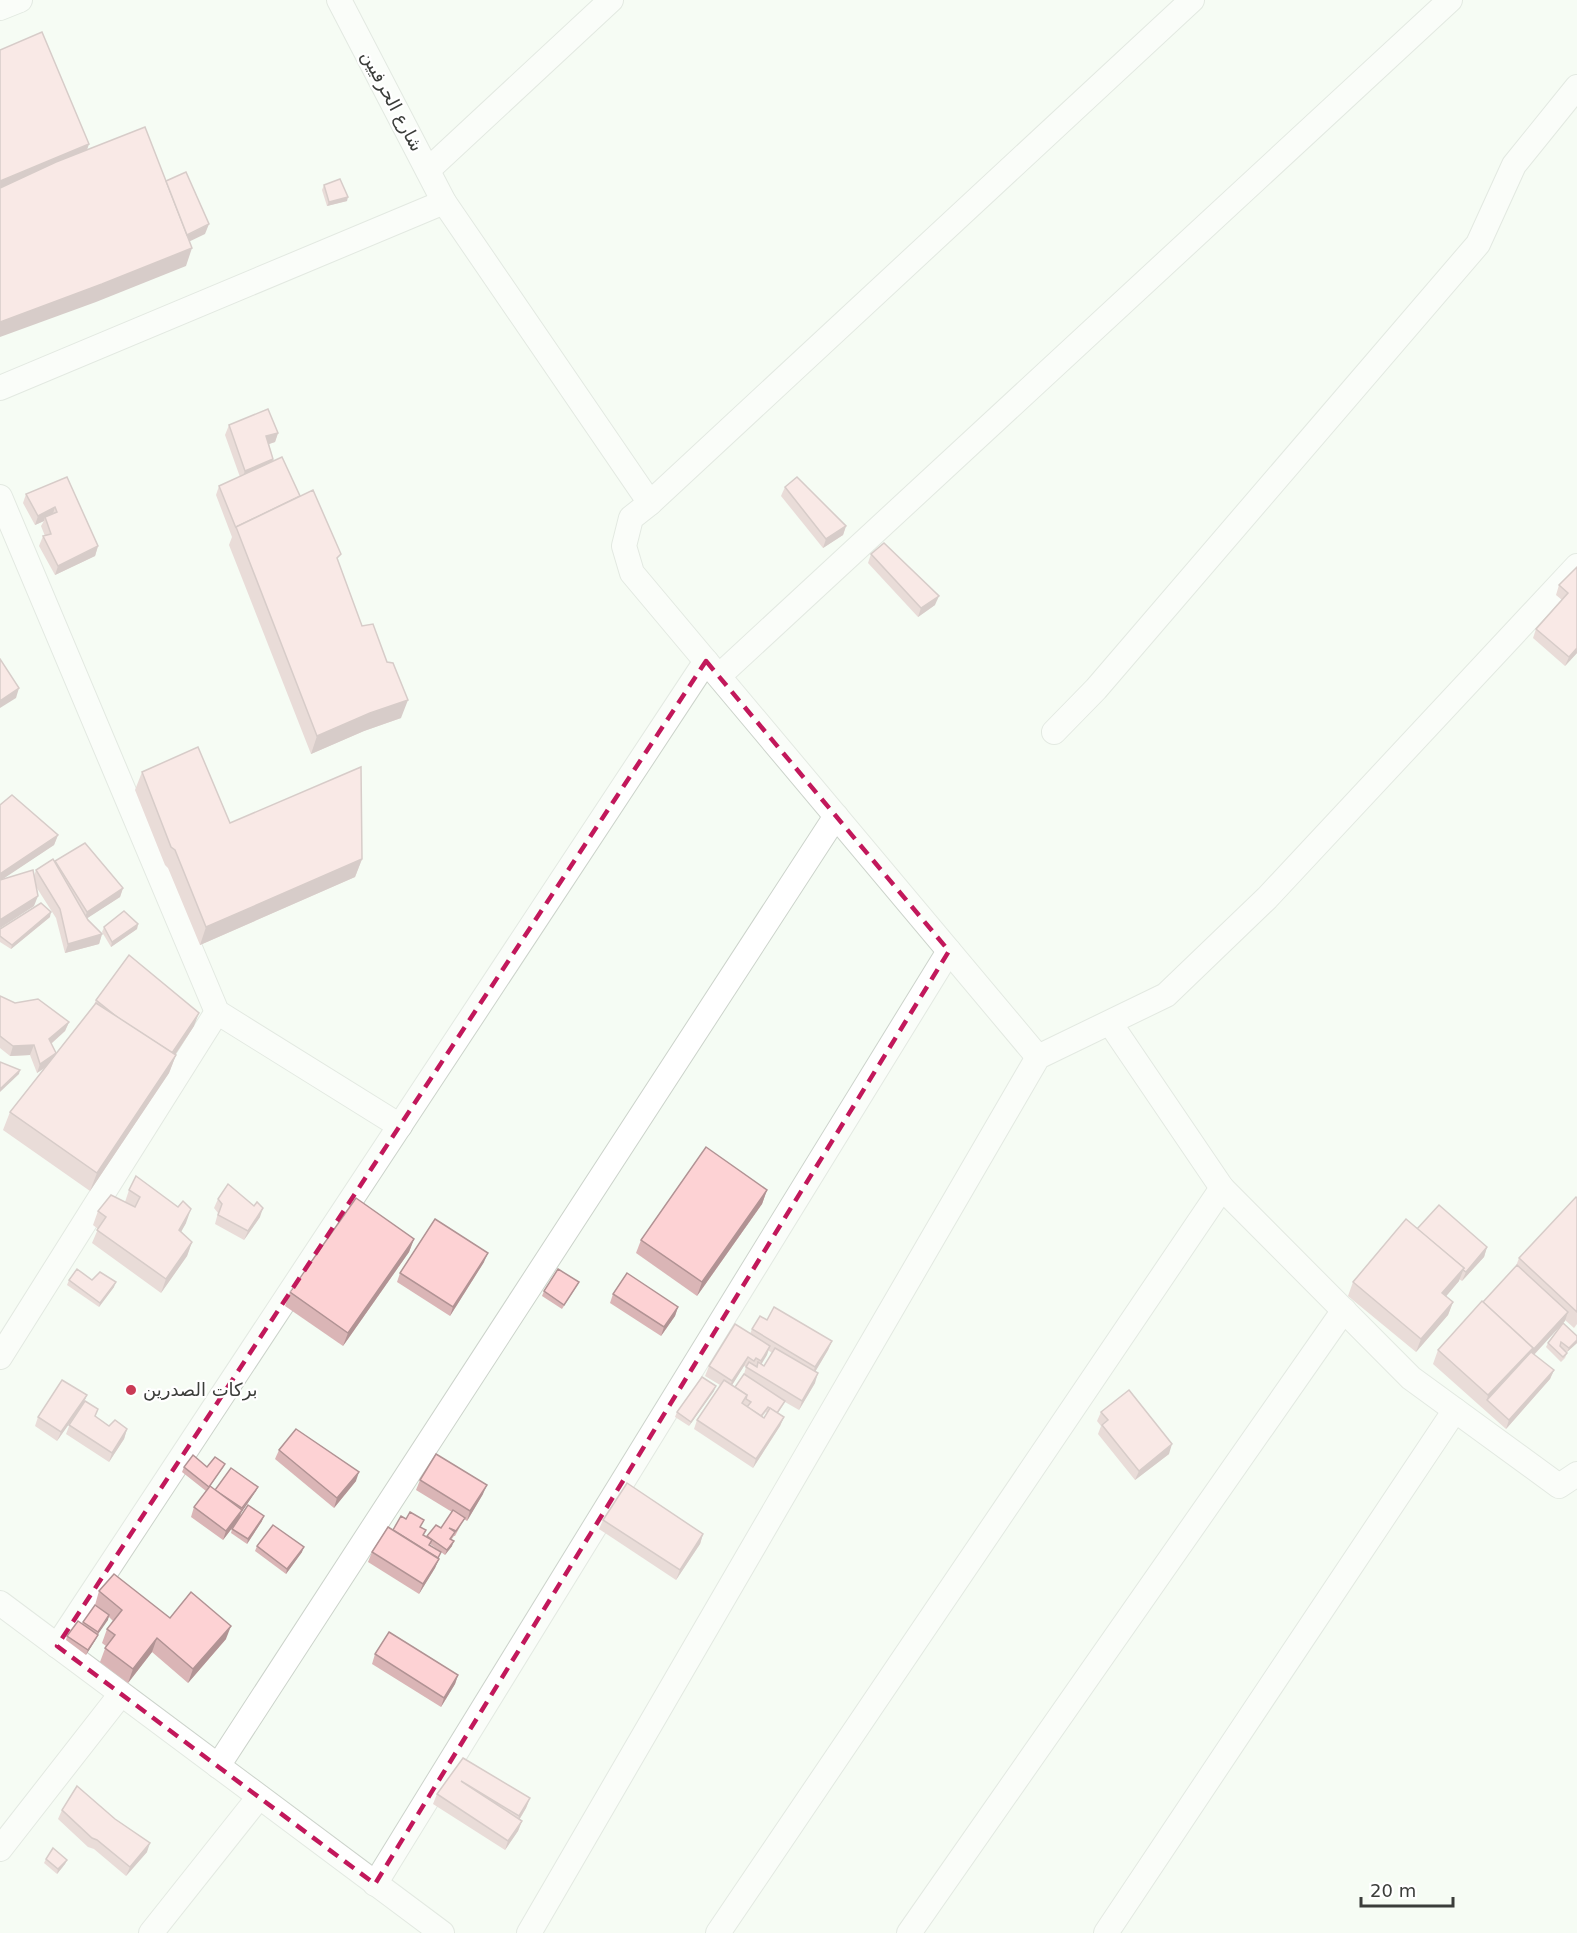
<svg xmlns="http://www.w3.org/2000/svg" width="1577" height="1933" viewBox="0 0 1577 1933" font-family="'DejaVu Sans','Noto Naskh Arabic',sans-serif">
	<rect width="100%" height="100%" fill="#f5fcf4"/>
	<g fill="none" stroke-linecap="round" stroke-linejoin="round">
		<defs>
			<g id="street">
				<path d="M339 0 444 202 650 503"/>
				<path d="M0 8 20 0"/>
				<path d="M428 170 611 0"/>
				<path d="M0 388 444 202"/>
				<path d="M0 497 217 1012 400 1126"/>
				<path d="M719 676 1450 0"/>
				<path d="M1054 732 1096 689 1478 244 1514 165 1577 87"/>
				<path d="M1110 1023 1222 1188 1411 1378 1559 1486 1577 1474"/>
				<path d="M1038 1057 632 573 624 546 631 518 650 503 1192 0"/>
				<path d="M0 1357 217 1012"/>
				<path d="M0 1603 442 1933"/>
				<path d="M57 1646 706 661"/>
				<path d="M218 1766 836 816"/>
				<path d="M0 1849 121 1694"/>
				<path d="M375 1884 949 951"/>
				<path d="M151 1933 259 1797"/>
				<path d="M529 1933 1038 1057 1166 995 1267 898 1577 566"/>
				<path d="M718 1933 1222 1188"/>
				<path d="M909 1933 1344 1310"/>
				<path d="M1106 1933 1455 1410"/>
			</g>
		</defs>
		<use href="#street" stroke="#ccd3cb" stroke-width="26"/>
		<use href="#street" stroke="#fff" stroke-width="24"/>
	</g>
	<g fill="#dab5b6" fill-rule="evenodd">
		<path d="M324 185 347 201 327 206 322 190Z"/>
		<path d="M229 425 278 433 275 442 269 444 273 459V461L300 496 338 561 362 626 401 718 364 731 311 754 229 545 232 537 216 495 219 486 240 477 225 435Z"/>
		<path d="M67 477 98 546 95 556 55 575 39 546 43 536H45L41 526 44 521 35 525 23 503 26 494Z"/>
		<path d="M785 487 846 526 843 535 823 548 781 496Z"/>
		<path d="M871 554 935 605 918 617 868 563Z"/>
		<path d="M1577 567V653L1565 666 1533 638 1536 629 1562 600 1556 595 1559 585Z"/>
		<path d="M142 772 230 823 362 859 355 877 200 945 168 868 165 865 135 790Z"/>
		<path d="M0 805 58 835 54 845 2 879 34 876 36 870 55 863V861L123 888 120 897 87 918 102 934 99 944 65 953 56 918 35 885 34 906 0 928Z"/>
		<path d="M50 917 11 949 0 942V929Z"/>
		<path d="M138 924 137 929 111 947 102 932 104 927Z"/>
		<path d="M0 996 15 1003 69 1022 65 1031 51 1044 55 1055 94 1005 96 1000 194 1026 175 1055H176L169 1073 90 1191 3 1130 10 1112 46 1067 37 1073 30 1055 10 1056 0 1048Z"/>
		<path d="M129 1190 186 1223 181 1232 192 1242 187 1256 161 1293 92 1243 98 1229 93 1225 98 1211 125 1202Z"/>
		<path d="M767 1190 762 1204 697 1296 636 1253 641 1240Z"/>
		<path d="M1577 1198V1324L1574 1328 1565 1320 1563 1324 1577 1336V1343L1567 1352 1563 1349 1567 1353 1565 1358 1561 1362 1546 1347 1548 1343 1560 1326 1534 1355 1554 1370 1550 1379 1506 1429 1433 1364 1438 1350 1516 1266 1519 1258Z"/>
		<path d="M218 1199 254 1206 260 1217 244 1240 215 1224 218 1213 214 1208Z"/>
		<path d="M1417 1229 1487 1247 1484 1257 1462 1281 1459 1279V1281L1446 1296 1453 1302 1448 1315 1416 1352 1348 1296 1353 1282Z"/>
		<path d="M414 1239 409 1252 343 1346 285 1306 290 1292Z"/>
		<path d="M484 1262 450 1316 397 1282 400 1273Z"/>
		<path d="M69 1280H92L114 1287 99 1307 67 1285Z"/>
		<path d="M579 1282 577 1286 562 1309 542 1296 544 1291Z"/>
		<path d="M613 1294 678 1307 675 1316 661 1336 610 1303Z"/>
		<path d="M767 1320 832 1341 828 1350 815 1372V1383L799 1410 785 1402 778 1413 784 1417 780 1426 753 1468 694 1429 697 1420 720 1385 705 1376 709 1366 750 1334 752 1329ZM768 1350 772 1353 764 1366 761 1364ZM744 1366 746 1367 744 1374 735 1387 732 1385ZM766 1412 768 1413 764 1418 762 1417Z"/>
		<path d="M714 1391 689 1426 675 1417 677 1412Z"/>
		<path d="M87 1395 84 1402 95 1417 109 1426 127 1429 124 1439 109 1462 66 1434 71 1421 57 1441 35 1426 38 1417Z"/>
		<path d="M1101 1412 1169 1454 1135 1480 1098 1434 1101 1426 1097 1421Z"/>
		<path d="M279 1450 356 1481 334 1508 275 1459Z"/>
		<path d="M225 1464 223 1468 210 1486 215 1490 258 1487 256 1491 241 1513 239 1519 223 1540 191 1517 194 1507 206 1491 182 1472 184 1467H207Z"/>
		<path d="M420 1480 483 1494 467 1521 464 1519 455 1536H454L451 1540 452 1546 445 1555 430 1544 429 1546 439 1559 435 1568 419 1594 368 1562 372 1552 393 1530 406 1519 424 1520 420 1527 423 1535 427 1537V1536L441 1528 452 1512 416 1490Z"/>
		<path d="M603 1520 703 1534 700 1544 676 1580 599 1529Z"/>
		<path d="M262 1521 247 1544 231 1533 232 1529Z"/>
		<path d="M257 1546 302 1552 286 1574 255 1551Z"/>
		<path d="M99 1591 170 1618 226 1639 188 1683 152 1652 128 1683 100 1662 106 1646 102 1643 107 1629 113 1621 109 1617 98 1634 96 1639 86 1655 66 1640 67 1636 82 1624 95 1605Z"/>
		<path d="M375 1654 458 1675 455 1684 441 1707 372 1664Z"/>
		<path d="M463 1758 530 1798 526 1808 519 1820 522 1821 518 1831 505 1850 433 1804 437 1794Z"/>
		<path d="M62 1810 147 1852 126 1876 94 1849 88 1847 58 1819Z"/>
		<path d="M46 1859 67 1860 65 1864 57 1874 44 1863Z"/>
	</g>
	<g fill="#b19394">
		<path d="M89 144 83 162 0 197V181Z"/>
		<path d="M348 197 347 201 327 206 329 202Z"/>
		<path d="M209 224 205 234 178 247 182 238Z"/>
		<path d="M192 248 186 266 96 302 0 337V322Z"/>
		<path d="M278 433 275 442 263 446 266 436Z"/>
		<path d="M273 459 270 469 241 480 245 471Z"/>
		<path d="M55 507 52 517H45L44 521 35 525 38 516Z"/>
		<path d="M846 526 843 535 823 548 826 539Z"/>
		<path d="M98 546 95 556 55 575 58 566Z"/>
		<path d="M939 596 935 605 918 617 921 608Z"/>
		<path d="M1577 648V653L1565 666 1569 657Z"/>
		<path d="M19 688 16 698 0 708V701Z"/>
		<path d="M408 700 401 718 364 731 311 754 317 736 370 713Z"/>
		<path d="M58 835 54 845 0 881V874Z"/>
		<path d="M362 859 355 877 200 945 206 927Z"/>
		<path d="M123 888 120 897 83 921 87 912Z"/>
		<path d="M38 896 34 906 0 928V920Z"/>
		<path d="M51 912 50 917 11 949 12 945Z"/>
		<path d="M138 924 137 929 111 947 112 942Z"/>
		<path d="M102 934 99 944 65 953 68 944Z"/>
		<path d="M199 1013 194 1026 165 1070 170 1057Z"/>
		<path d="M69 1022 65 1031 45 1049 49 1039Z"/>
		<path d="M34 1045 30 1055 10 1056 13 1046Z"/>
		<path d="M56 1053 53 1062 37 1073 40 1064Z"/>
		<path d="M176 1055 169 1073 90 1191 97 1173Z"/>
		<path d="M20 1070 19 1074 0 1092V1089Z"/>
		<path d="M767 1190 762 1204 697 1296 702 1282Z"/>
		<path d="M263 1208 260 1217 244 1240 248 1231Z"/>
		<path d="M191 1209 186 1223 174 1244 179 1230Z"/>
		<path d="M414 1239 409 1252 343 1346 348 1333Z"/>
		<path d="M192 1242 187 1256 161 1293 166 1279Z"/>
		<path d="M1487 1247 1484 1257 1462 1281 1466 1272Z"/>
		<path d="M488 1253 484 1262 450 1316 453 1307Z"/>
		<path d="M1464 1268 1459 1281 1437 1307 1442 1293Z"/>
		<path d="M116 1282 114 1287 99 1307 100 1303Z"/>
		<path d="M1453 1302 1448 1315 1416 1352 1421 1339Z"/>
		<path d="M678 1307 675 1316 661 1336 664 1327Z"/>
		<path d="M1568 1312 1565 1321 1528 1361 1487 1400 1488 1395 1533 1348Z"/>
		<path d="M1577 1340V1343L1567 1352 1569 1348Z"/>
		<path d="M832 1341 828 1350 812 1377 815 1367Z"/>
		<path d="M770 1346 767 1355 758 1370 761 1361Z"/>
		<path d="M748 1357 744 1366 729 1390 732 1381Z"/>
		<path d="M1554 1370 1550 1379 1506 1429 1509 1420Z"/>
		<path d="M818 1373 815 1383 799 1410 802 1401Z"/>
		<path d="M716 1386 714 1391 689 1426 691 1422Z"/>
		<path d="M87 1395 83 1404 57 1441 61 1432Z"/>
		<path d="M784 1417 780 1426 753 1468 756 1459Z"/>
		<path d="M127 1429 124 1439 109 1462 112 1453Z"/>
		<path d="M1172 1444 1169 1454 1135 1480 1139 1471Z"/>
		<path d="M359 1472 356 1481 334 1508 337 1498Z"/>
		<path d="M487 1485 483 1494 467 1521 470 1511Z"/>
		<path d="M258 1487 256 1491 241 1513 239 1519 223 1540 226 1531Z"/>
		<path d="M264 1516 262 1521 247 1544 248 1539Z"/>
		<path d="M703 1534 700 1544 676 1580 680 1570Z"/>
		<path d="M454 1541 452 1546 445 1555 447 1550Z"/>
		<path d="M304 1547 302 1552 286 1574 287 1569Z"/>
		<path d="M439 1559 435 1568 419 1594 423 1584Z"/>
		<path d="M109 1615 108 1620 96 1637 98 1632Z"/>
		<path d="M231 1626 226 1639 188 1683 193 1669Z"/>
		<path d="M98 1635 96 1639 86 1655 88 1650Z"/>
		<path d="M157 1638 152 1652 128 1683 133 1669Z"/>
		<path d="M458 1675 455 1684 441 1707 444 1698Z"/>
		<path d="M530 1798 526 1808 516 1825 519 1816Z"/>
		<path d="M522 1821 518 1831 505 1850 508 1841Z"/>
		<path d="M150 1843 147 1852 126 1876 130 1867Z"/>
		<path d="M67 1860 65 1864 57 1874 58 1869Z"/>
	</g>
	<g fill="#fdd2d4" stroke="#b19394" stroke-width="1.5">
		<path d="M42 32 89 144 0 181V50Z"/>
		<path d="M145 127 192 248 102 284 0 322V188L56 162Z"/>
		<path d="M186 172 209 224 187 235 166 181Z"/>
		<path d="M340 179 348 197 329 202 324 185Z"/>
		<path d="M268 409 278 433 266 436 273 459 245 471 229 425Z"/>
		<path d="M282 457 300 496 236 527V528L219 486Z"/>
		<path d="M67 477 98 546 58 566 43 536 51 534 45 517 57 512 55 507 38 516 26 494Z"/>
		<path d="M797 477 846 526 826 539 785 487Z"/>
		<path d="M313 490 341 554 337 558 362 626 373 624 387 662 393 663 408 700 370 713 317 736 236 527Z"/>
		<path d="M884 543 939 596 921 608 871 554Z"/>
		<path d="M1577 567V648L1569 657 1536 629 1568 593 1559 585Z"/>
		<path d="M0 659 19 688 0 701Z"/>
		<path d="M198 747 230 823 361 767 362 859 206 927 175 850 171 847 142 772Z"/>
		<path d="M12 795 58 835 0 874V805Z"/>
		<path d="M85 843 123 888 87 912 55 861Z"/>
		<path d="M53 859 88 920 102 934 68 944 60 909 36 870Z"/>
		<path d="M33 870 38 896 0 920V880Z"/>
		<path d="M41 903 51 912 12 945 0 936V929Z"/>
		<path d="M124 911 138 924 112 942 104 927Z"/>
		<path d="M129 955 199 1013 172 1053 122 1021 96 1000Z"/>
		<path d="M0 996 15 1003 38 999 69 1022 49 1039 56 1053 40 1064 34 1045 13 1046 0 1036Z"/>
		<path d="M96 1003 176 1055 97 1173 10 1112Z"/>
		<path d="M0 1062 20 1070 0 1089Z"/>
		<path d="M706 1147 767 1190 702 1282 641 1240Z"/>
		<path d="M136 1176 178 1207 183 1201 191 1209 179 1230 192 1242 166 1279 97 1230 106 1217 98 1211 111 1195 135 1207 140 1197 129 1190Z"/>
		<path d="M228 1184 254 1206 257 1202 263 1208 248 1231 218 1215 222 1204 218 1199Z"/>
		<path d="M1576 1197 1577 1198V1312L1519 1258Z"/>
		<path d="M356 1198 414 1239 348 1333 290 1292Z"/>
		<path d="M1439 1205 1487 1247 1466 1272 1462 1269 1464 1268 1417 1229Z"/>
		<path d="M435 1219 488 1253 453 1307 400 1273Z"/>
		<path d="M1406 1219 1464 1268 1442 1293 1453 1302 1421 1339 1353 1282Z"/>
		<path d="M1517 1265 1568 1312 1531 1352 1533 1348 1483 1302Z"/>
		<path d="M77 1269 92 1280 100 1272 116 1282 100 1303 69 1280Z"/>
		<path d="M558 1269 579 1282 564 1305 544 1291Z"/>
		<path d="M627 1273 678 1307 664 1327 613 1294Z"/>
		<path d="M1482 1301 1533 1348 1488 1395 1438 1350Z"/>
		<path d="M774 1307 832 1341 815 1367 752 1329 760 1316 767 1320Z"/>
		<path d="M1563 1323 1577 1336V1340L1569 1348 1561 1342 1560 1346 1567 1353 1563 1357 1548 1343Z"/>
		<path d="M735 1324 770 1346 761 1361 756 1358 754 1361 748 1357 732 1381 709 1366Z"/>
		<path d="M775 1348 818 1373 802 1401 746 1367 749 1362 757 1367 758 1362 764 1366Z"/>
		<path d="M1531 1352 1554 1370 1509 1420 1487 1400Z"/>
		<path d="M744 1374 785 1401 777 1413 768 1407 761 1416 747 1407 751 1402 746 1399 747 1395 735 1387Z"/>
		<path d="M702 1377 716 1386 691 1422 677 1412Z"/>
		<path d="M62 1380 87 1395 61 1432 38 1417Z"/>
		<path d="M724 1380 747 1395 742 1403 764 1418 770 1408 784 1417 756 1459 697 1420Z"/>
		<path d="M1129 1390 1172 1444 1139 1471 1102 1425 1108 1420 1101 1412Z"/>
		<path d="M85 1401 98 1409 95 1416 109 1426 115 1420 127 1429 112 1453 69 1425Z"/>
		<path d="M296 1429 359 1472 337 1498 279 1450Z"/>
		<path d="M436 1454 487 1485 470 1511 420 1480Z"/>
		<path d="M193 1455 207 1467 215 1457 225 1464 209 1487 184 1467Z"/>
		<path d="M231 1468 258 1487 242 1508 215 1490Z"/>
		<path d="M627 1483 703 1534 680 1570 603 1520Z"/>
		<path d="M210 1486 242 1510 226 1531 194 1507Z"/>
		<path d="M248 1505 264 1516 248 1539 232 1529Z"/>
		<path d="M453 1510 465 1518 456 1531 449 1528 455 1532 450 1539 454 1541 447 1550 427 1536 436 1525 441 1528Z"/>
		<path d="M410 1512 424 1520 420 1527 426 1530 423 1535 432 1540 429 1545 441 1552 438 1558 393 1530 401 1516 406 1519Z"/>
		<path d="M273 1525 304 1547 287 1569 257 1546Z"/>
		<path d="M388 1527 439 1559 423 1584 372 1552Z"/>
		<path d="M114 1574 170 1618 191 1592 231 1626 193 1669 157 1638 133 1669 105 1648 115 1635 107 1629 122 1610 99 1591Z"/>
		<path d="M95 1605 109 1615 98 1632 83 1622Z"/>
		<path d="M78 1621 98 1635 88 1650 67 1636Z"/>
		<path d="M389 1632 458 1675 444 1698 375 1654Z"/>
		<path d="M463 1758 530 1798 519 1816 461 1781 522 1821 508 1841 437 1794Z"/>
		<path d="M77 1786 115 1819 150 1843 130 1867 97 1840 92 1838 62 1810Z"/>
		<path d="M53 1848 67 1860 58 1869 46 1859Z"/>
	</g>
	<path d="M0 0H1577V1933H0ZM706 661 949 951 375 1884 57 1646Z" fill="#f5fcf4" fill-opacity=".55" fill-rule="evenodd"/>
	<path fill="none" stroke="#c2185b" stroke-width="4.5" stroke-dasharray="12 8" stroke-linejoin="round" d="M706 661 949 951 375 1884 57 1646Z"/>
	<circle fill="#ca3a55" stroke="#fff" stroke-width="2" cx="131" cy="1390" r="6"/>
	<g text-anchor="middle" stroke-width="4.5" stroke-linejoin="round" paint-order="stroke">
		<g font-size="18" fill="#3b3d3a" stroke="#fff">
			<text transform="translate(392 101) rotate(62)" y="6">شارع الحرفيين</text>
		</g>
		<g font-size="18" fill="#3b3d3a" stroke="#fff" text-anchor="start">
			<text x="143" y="1396">بركات الصدرين</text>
		</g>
	</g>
	<path d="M1361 1897v9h92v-9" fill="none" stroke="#3b3d3a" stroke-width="3"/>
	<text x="1370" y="1897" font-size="18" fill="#3b3d3a" stroke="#ffffff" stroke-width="4.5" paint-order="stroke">20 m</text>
</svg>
